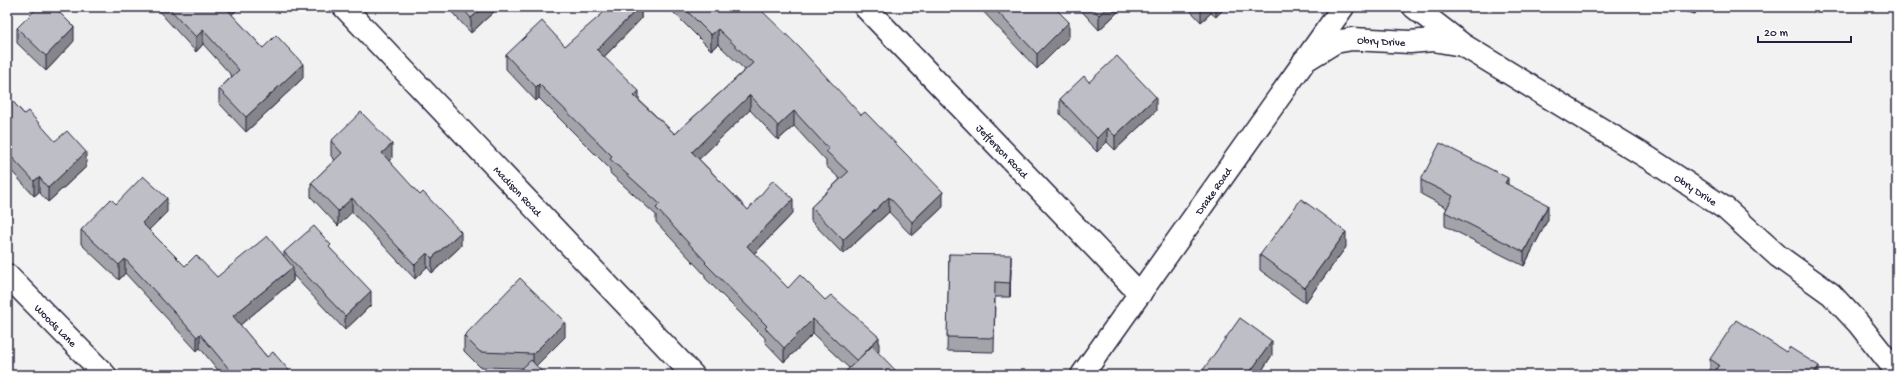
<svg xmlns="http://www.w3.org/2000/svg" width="1904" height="382" viewBox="0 0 1904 382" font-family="'Gochi Hand',sans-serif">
	<rect width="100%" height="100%" fill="#f2f2f3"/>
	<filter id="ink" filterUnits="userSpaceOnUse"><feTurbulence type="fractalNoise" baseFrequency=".025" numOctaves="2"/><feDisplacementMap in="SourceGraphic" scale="8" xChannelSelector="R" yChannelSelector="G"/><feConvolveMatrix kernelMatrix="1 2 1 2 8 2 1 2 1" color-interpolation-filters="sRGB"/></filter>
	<g filter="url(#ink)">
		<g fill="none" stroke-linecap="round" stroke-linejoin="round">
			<defs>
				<g id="minor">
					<path id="s1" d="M344 7 693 375"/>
					<path id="s2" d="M865 7 1140 294"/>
					<path id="s3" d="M1414 7 1463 45 1650 159 1726 209 1778 256 1831 294 1858 323 1897 372"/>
					<path id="s4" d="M1304 61 1335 42 1352 39 1410 42 1433 40 1462 45"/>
					<path id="s5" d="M7 275 105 375"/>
				</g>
				<g id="tertiary">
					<path id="s6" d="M1082 375 1343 7"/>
				</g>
			</defs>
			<use href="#minor" stroke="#22223b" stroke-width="25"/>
			<use href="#tertiary" stroke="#22223b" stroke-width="25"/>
			<use href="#minor" stroke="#fff" stroke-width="22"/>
			<use href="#tertiary" stroke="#fff" stroke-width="22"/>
		</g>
		<g fill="#a3a3aa" stroke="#22223b">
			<path d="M155 7H236V11L231 14 263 48 303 78 246 132 219 103V89L232 76 203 44 196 52Z"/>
			<path d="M447 7H499L471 33Z"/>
			<path d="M641 7V19L604 57 639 100 675 134 745 70 718 44 711 50 668 7H754L943 207 912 236 889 212 843 254 811 221V207L840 179 826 166V161L794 126 778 140 750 110 699 159 748 210 793 213 754 254 788 288 825 300 879 351 849 368 813 334 784 362 765 342V338L705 278V275L656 222V215L610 173V169L539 98 536 101 506 69V55L565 46Z"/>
			<path d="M979 7H1054L1069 37 1037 69Z"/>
			<path d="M1078 7H1121V9L1099 30Z"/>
			<path d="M1187 7H1226L1216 17 1211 13 1201 22Z"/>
			<path d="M1666 7H1697L1695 14Z"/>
			<path d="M17 28 74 41 46 71 17 43Z"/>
			<path d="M1089 82 1156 111 1115 150 1107 142 1097 152 1060 114V99Z"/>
			<path d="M7 95 24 114 55 141 86 167 48 202 39 192 34 196 7 166Z"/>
			<path d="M331 141 392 158 389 161 461 246 432 273 427 267 415 279 352 212 338 226 311 197V183L335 160 331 156Z"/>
			<path d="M1421 180 1508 185 1548 219 1524 266 1445 226V212L1447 208 1421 194Z"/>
			<path d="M116 204 167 212 149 230 185 266 217 277 284 256V252L331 249 371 305 345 330 293 275V281L240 325 267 357 293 375H222L200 348 197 351 125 273 119 280 81 244V230Z"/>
			<path d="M1346 247 1305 303 1260 270V255Z"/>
			<path d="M949 254 1011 269 1010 297H995L994 352 947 351Z"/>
			<path d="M464 336 565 337 536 366 522 368 480 367 464 351Z"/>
			<path d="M1272 355 1259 375H1203V370Z"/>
			<path d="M1710 359 1819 375H1712L1710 373Z"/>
		</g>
		<g fill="#85858b" stroke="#22223b">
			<path d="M224 7H236V11L224 21Z"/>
			<path d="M484 7H499L471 33V18Z"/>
			<path d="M639 7H641V19L597 64V50Z"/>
			<path d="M1108 7H1121V9L1099 30V15Z"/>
			<path d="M1202 7H1211V13L1201 22V8Z"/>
			<path d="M1216 7H1226L1216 17Z"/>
			<path d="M1695 7H1697L1695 14Z"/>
			<path d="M1069 22V37L1037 69V54Z"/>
			<path d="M74 27V41L46 71V56Z"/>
			<path d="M718 29V44L711 50V35Z"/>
			<path d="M203 30V44L196 52V37Z"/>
			<path d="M303 64V78L246 132V117Z"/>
			<path d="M539 84V98L536 101V87Z"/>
			<path d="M639 91V105L634 96Z"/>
			<path d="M750 95V110L692 166V152Z"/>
			<path d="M1156 97V111L1115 150V136Z"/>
			<path d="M794 111V126L778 140V126Z"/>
			<path d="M1107 128V142L1097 152V138Z"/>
			<path d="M392 144V158L382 168V153Z"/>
			<path d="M86 152V167L48 202V188Z"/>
			<path d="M39 177V192L34 196V181Z"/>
			<path d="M1508 178V193L1505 183Z"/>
			<path d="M943 192V207L912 236V222Z"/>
			<path d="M889 197V212L843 254V240Z"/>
			<path d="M167 198V212L142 237V223Z"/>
			<path d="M352 198V212L338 226V211Z"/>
			<path d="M793 199V213L747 261V246Z"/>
			<path d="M1548 205V219L1524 266V252Z"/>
			<path d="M461 232V246L432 273V258Z"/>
			<path d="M1346 232V247L1305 303V288Z"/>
			<path d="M427 253V267L415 279V265Z"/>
			<path d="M1011 255V269L1010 297V283Z"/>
			<path d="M125 259V273L119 280V265Z"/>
			<path d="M293 267V281L233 331V316Z"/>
			<path d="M371 291V305L345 330V316Z"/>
			<path d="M813 319V334L784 362V348Z"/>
			<path d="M565 322V337L533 369V354Z"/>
			<path d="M200 334V348L197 351V337Z"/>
			<path d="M879 337V351L857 375V361Z"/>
			<path d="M1272 341V355L1259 375H1248Z"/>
			<path d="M1819 366V375H1813Z"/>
		</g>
		<g fill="#bebec6" stroke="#22223b">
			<path d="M38 7H54L74 27 46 56 17 28Z"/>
			<path d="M168 7H225L263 48 276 35 303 64 246 117 219 89 239 70 203 30 196 37Z"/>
			<path d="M461 7H484L471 18Z"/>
			<path d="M610 7H639L597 50 639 91 634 96 675 134 753 63 718 29 711 35 683 7H754L759 12 761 10 799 47 861 115 865 112 943 192 912 222 889 197 843 240 811 207 848 172 826 151 829 149 794 111 778 126 750 95 692 152 748 210 773 180 793 199 747 246 788 288 800 275 825 300 831 295 879 337 857 361 813 319 784 348 765 328 767 326 705 263 706 262 656 208 660 204 610 159 612 156 539 84 536 87 506 55 542 21 565 46Z"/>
			<path d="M993 7H1054L1069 22 1037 54Z"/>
			<path d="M1091 7H1108L1099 15Z"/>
			<path d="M1117 56 1156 97 1115 136 1107 128 1097 138 1060 99 1084 76 1089 82Z"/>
			<path d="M7 95 24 114 28 111 55 141 67 131 86 152 48 188 39 177 34 181 7 152Z"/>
			<path d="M361 112 392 144 382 153 420 195 423 192 461 232 432 258 427 253 415 265 352 198 338 211 311 183 342 153 331 141Z"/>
			<path d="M1440 143 1508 178 1505 183 1548 205 1524 252 1445 212 1453 196 1421 180Z"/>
			<path d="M143 176 167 198 142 223 185 266 196 255 217 277 267 236 293 267 233 316 267 357 273 352 293 375H234L200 334 197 337 125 259 119 265 81 230 111 199 116 204Z"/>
			<path d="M1301 199 1346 232 1305 288 1260 255Z"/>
			<path d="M314 226 331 245 329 247 371 291 345 316 284 252Z"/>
			<path d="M949 254 1011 255 1010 283 995 282 994 338 947 337Z"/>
			<path d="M520 278 565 322 533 354 480 352 464 336Z"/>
			<path d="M1240 318 1272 341 1248 375H1207L1208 374 1203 370Z"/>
			<path d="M1736 320 1786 352 1789 347 1819 366 1813 375H1712L1719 365 1710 359Z"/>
			<path d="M872 346 900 375H842Z"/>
			<path d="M531 360 545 375H515Z"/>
		</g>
	</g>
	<g text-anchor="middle" stroke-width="3.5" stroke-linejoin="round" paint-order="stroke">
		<g font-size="11" fill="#22223b" stroke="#fff">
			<text dy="4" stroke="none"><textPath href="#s4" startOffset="83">Obry Drive</textPath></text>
			<text dy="4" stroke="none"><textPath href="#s2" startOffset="199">Jefferson Road</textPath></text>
			<text dy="4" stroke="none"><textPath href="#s3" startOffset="336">Obry Drive</textPath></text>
			<text dy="4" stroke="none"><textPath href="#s1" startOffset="253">Madison Road</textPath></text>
			<text dy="4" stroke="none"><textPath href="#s6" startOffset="226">Drake Road</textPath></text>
			<text dy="4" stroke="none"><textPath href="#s5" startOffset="70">Woods Lane</textPath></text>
		</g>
	</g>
	<rect width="1904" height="382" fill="none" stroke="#fff" stroke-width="24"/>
	<rect x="12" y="12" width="1880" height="358" fill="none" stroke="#22223b" stroke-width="1.5" filter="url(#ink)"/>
	<path d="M1758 36v6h93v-6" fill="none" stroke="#22223b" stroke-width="2"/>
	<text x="1764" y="36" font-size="12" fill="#22223b" stroke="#ffffff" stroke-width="3" paint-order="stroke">20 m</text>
</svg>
